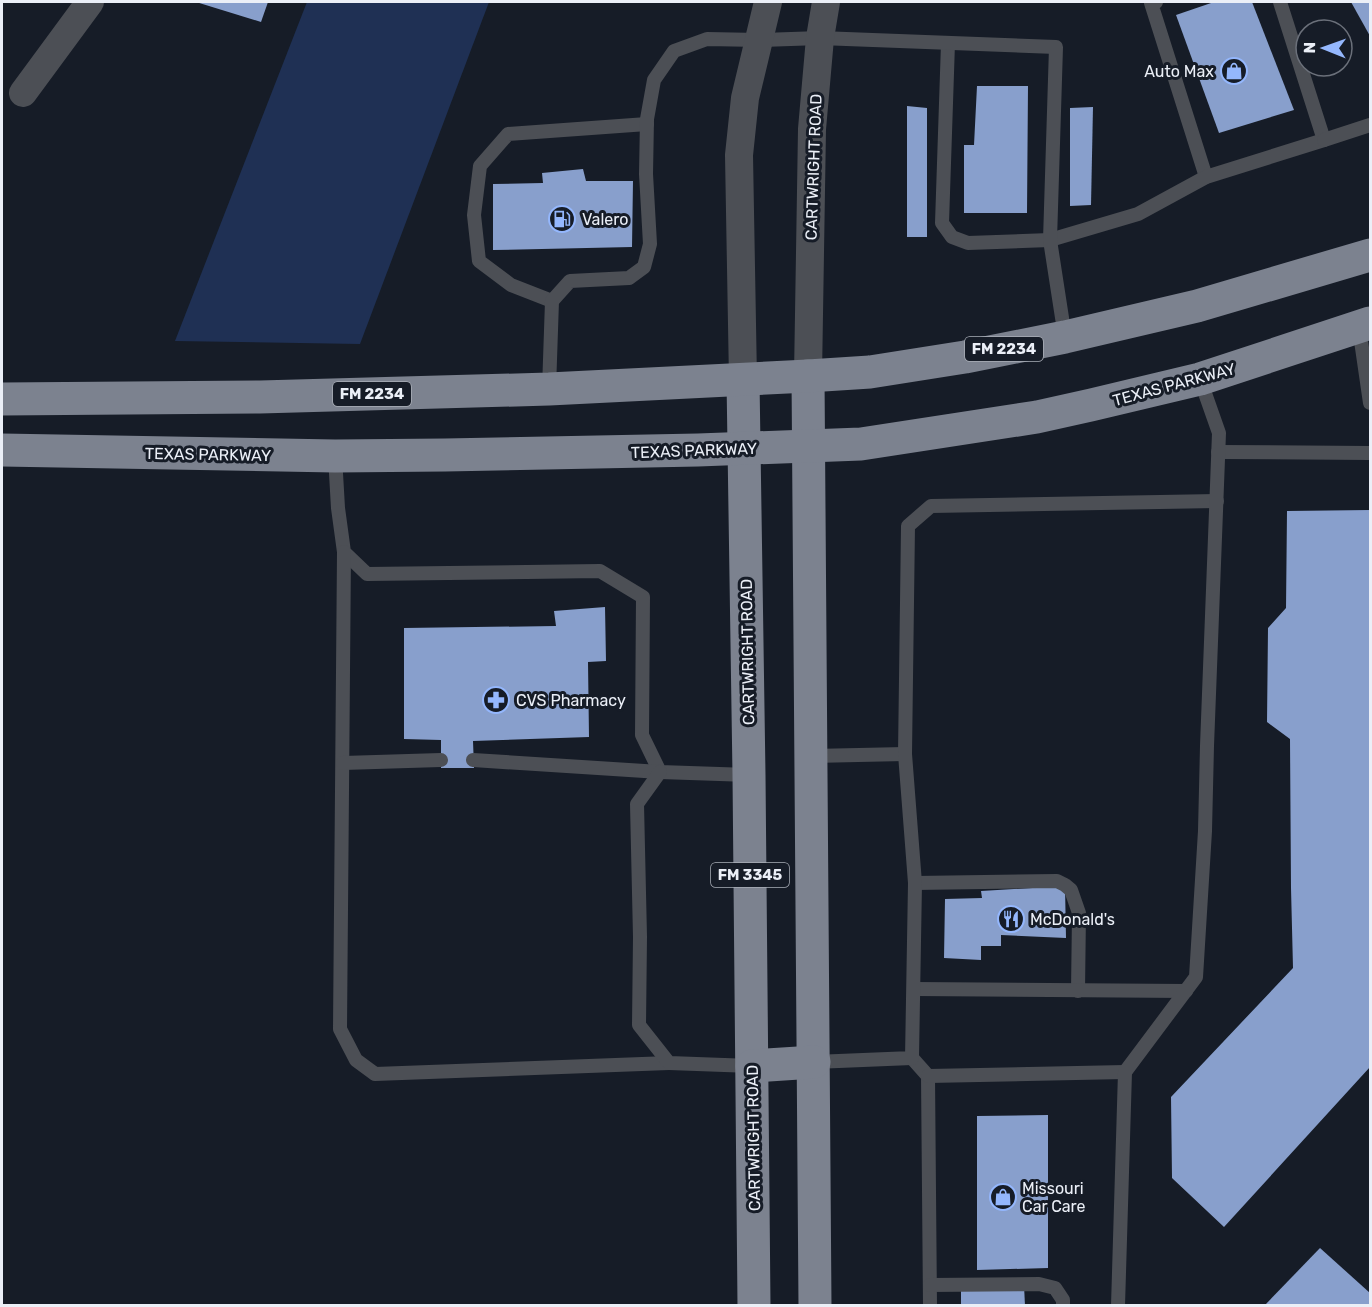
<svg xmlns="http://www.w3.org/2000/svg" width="1372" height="1307" viewBox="0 0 1372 1307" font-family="Rubik,sans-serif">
	<rect width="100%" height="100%" fill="#161c27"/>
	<path fill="#1f3054" d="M307 2H489L360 344 175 341Z"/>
	<g fill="#889fcc">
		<path d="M196 2H268L261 22Z"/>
		<path d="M1214 2H1252L1294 110 1219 133 1176 15Z"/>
		<path d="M1351 2H1370V36Z"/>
		<path d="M977 86H1028L1027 213H964V145H974Z"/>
		<path d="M907 106 927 108V237H907Z"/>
		<path d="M1093 107 1091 205 1070 206V108Z"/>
		<path d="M583 169 586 181H633L632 247 493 250V184L543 183 542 173Z"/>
		<path d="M1370 510V1067L1224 1227 1172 1178 1171 1097 1293 968 1291 888 1290 739 1267 722 1268 628 1286 608 1287 511Z"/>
		<path d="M605 607 606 661 588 662 589 737 473 741 474 768H441V740L404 739V628L556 626 554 611Z"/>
		<path d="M1065 886 1066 938 1001 935V946H981V960L944 958 945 899 982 898 981 891Z"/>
		<path d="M1048 1115V1268L977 1270V1116Z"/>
		<path d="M1320 1248 1370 1293V1306H1264Z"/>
		<path d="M1024 1285 1025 1306H961V1289Z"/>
	</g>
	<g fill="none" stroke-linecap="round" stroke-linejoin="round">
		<g stroke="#4c4f55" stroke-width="14">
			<path d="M1156 2 1151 3 1206 177"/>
			<path d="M948 43 942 223 952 237 968 243 1050 240 1138 214 1206 177 1324 140 1280 2"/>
			<path d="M1324 140 1370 125"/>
			<path d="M552 301 511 285 479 261 474 215 480 166 508 134 647 124"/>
			<path d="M1359 327 1370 403"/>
			<path d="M549 389 552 301 570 281 629 278 644 267 650 244 646 174 647 119 654 80 674 51 707 39 759 40 820 38 1056 47 1050 240 1065 337"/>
			<path d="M1218 452 1370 453"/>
			<path d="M335 456 338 508 344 552 367 574 600 571 643 597 642 735 660 772 749 775"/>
			<path d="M344 552 340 1029 356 1060 375 1074 669 1063"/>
			<path d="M812 756 905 754"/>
			<path d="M473 760 660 772"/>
			<path d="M343 763 441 760"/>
			<path d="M660 772 637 804 640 937 639 1025 669 1063 752 1066"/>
			<path d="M915 883 1057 881 1065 885 1071 890 1079 913 1078 991"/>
			<path d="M914 989 1186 991"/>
			<path d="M912 1058 928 1076 930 1306"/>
			<path d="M814 1062 912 1058 915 883 905 754 908 526 931 506 1217 501"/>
			<path d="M928 1076 1125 1072"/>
			<path d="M930 1285 1039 1284 1055 1288 1063 1300V1306"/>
			<path d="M1118 1306 1125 1072 1196 977 1205 831 1207 746 1219 433 1200 379"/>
		</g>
		<g stroke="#4c4f55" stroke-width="28">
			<path d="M23 93 90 2"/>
			<path d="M808 376 812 129 820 38 826 2"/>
			<path d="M743 380 739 155 745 98 768 2"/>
		</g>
		<g stroke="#7c828f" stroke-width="33">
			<path d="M808 376 815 1306"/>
			<path d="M743 380 749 775 754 1306"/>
			<path d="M2 399 260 397 549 389 808 376 870 372 965 357 1065 337 1197 306 1370 255"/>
			<path d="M2 450 335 456 445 455 698 450 861 444 1037 417 1091 405 1200 379 1370 323"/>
			<path d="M752 1066 814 1062"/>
		</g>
	</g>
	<defs>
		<symbol id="shop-ring" viewBox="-11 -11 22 22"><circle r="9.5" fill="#161c27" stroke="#94b7fd" stroke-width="1.5"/><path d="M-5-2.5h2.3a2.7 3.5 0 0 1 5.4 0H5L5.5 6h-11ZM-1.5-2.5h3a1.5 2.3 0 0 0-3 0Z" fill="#94b7fd"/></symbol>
		<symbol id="fuel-ring" viewBox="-11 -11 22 22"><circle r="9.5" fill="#161c27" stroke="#94b7fd" stroke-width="1.5"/><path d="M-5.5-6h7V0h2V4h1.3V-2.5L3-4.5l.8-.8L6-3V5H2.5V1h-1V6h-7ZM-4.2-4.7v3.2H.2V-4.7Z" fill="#94b7fd"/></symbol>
		<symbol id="pharmacy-ring" viewBox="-11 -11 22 22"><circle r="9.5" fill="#161c27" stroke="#94b7fd" stroke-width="1.5"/><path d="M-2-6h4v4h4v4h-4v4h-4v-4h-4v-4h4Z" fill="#94b7fd"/></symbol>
		<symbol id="restaurant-ring" viewBox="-11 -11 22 22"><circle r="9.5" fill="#161c27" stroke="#94b7fd" stroke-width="1.5"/><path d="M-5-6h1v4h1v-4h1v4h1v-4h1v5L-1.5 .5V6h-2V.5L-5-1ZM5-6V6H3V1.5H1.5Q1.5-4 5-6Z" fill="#94b7fd"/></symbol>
	</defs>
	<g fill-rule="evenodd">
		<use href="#shop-ring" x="1219" y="56" width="30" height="30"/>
		<use href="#fuel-ring" x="547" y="204" width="30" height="30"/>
		<use href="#pharmacy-ring" x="481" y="685" width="30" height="30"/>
		<use href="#restaurant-ring" x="996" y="904" width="30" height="30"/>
		<use href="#shop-ring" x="988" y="1182" width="30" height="30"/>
	</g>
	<g text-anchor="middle" stroke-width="6" stroke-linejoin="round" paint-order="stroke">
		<g fill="#161c27" stroke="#abb0b9" stroke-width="1.5">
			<rect x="965" y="337" width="78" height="24" rx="4.5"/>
			<rect x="333" y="382" width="78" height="24" rx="4.5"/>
			<rect x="711" y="863" width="78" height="24" rx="4.5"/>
		</g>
		<g font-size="15" font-weight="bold" fill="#ebeff7">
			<text x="1004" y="354">FM 2234</text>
			<text x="372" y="399">FM 2234</text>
			<text x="750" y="880">FM 3345</text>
		</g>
		<g font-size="16" fill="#ebeff7" stroke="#161c27" text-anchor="start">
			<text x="1214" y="77" text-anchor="end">Auto Max</text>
			<text x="582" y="225">Valero</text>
			<text x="516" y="706">CVS Pharmacy</text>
			<text x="1030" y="925">McDonald's</text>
			<text x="1022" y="1194">Missouri<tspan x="1022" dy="18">Car Care</tspan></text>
		</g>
		<g font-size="16" fill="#ebeff7" stroke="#161c27">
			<text transform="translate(813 167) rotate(-88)" y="6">CARTWRIGHT ROAD</text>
			<text transform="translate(1174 384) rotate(-15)" y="6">TEXAS PARKWAY</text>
			<text transform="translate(694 450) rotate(-2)" y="6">TEXAS PARKWAY</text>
			<text transform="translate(208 454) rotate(1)" y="6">TEXAS PARKWAY</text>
			<text transform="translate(747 652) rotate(-91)" y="6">CARTWRIGHT ROAD</text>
			<text transform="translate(753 1138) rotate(-91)" y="6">CARTWRIGHT ROAD</text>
		</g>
	</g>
	<rect width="1372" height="1307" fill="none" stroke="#ebeff7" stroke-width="6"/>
	<g transform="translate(1324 48) rotate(271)"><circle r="28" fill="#161c27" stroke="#6b707a" stroke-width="1.5"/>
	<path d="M0-4.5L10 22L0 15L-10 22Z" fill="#94b7fd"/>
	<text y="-9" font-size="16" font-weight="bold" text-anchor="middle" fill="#ebeff7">N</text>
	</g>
</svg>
